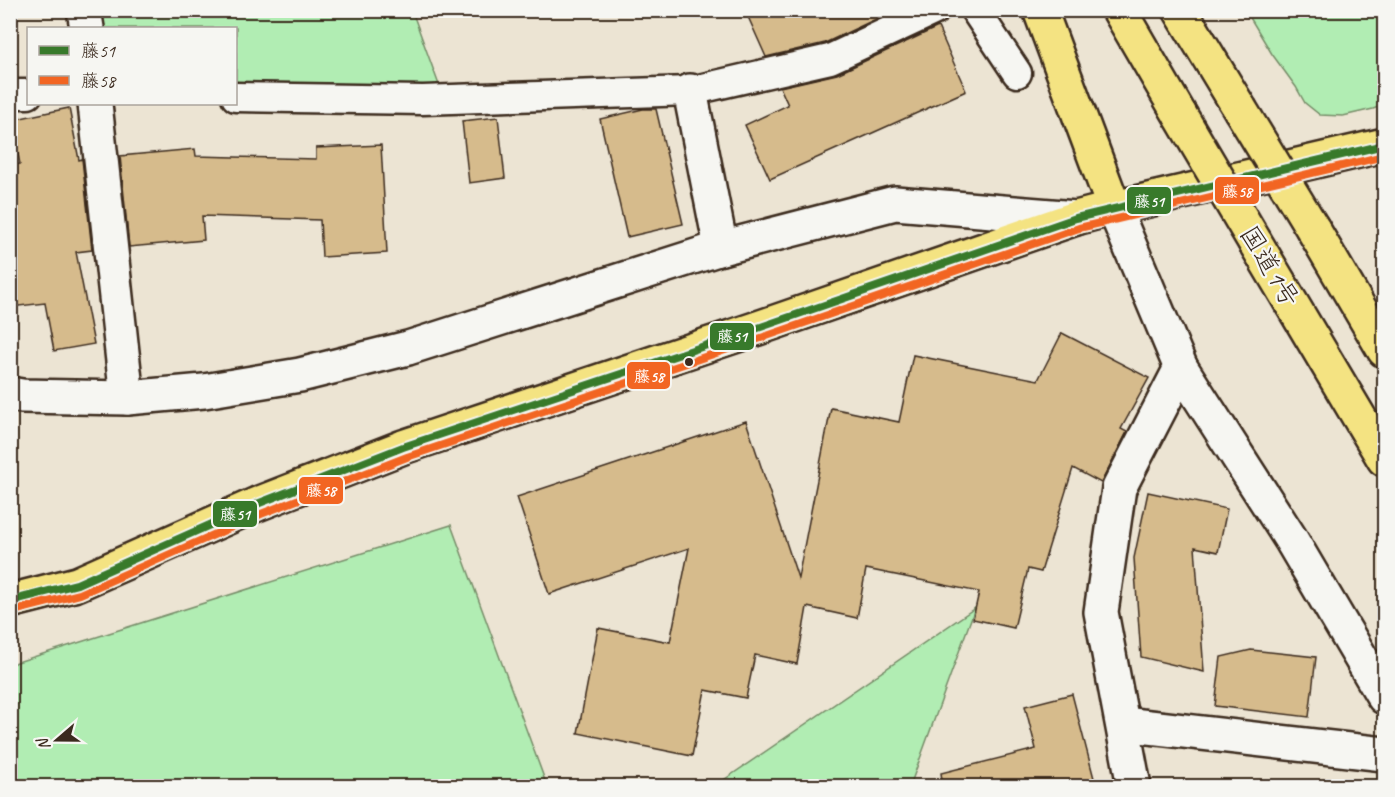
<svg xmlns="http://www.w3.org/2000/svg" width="1395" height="797" viewBox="0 0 1395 797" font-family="Caveat,'Klee One',sans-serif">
	<rect width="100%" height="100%" fill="#ece4d3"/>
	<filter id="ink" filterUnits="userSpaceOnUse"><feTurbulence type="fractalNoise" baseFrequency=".0167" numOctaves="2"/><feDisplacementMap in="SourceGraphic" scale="12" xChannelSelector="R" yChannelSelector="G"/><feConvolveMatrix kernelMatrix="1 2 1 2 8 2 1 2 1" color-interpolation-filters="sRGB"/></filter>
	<g filter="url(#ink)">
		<g fill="#b1edb3" stroke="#768c68" stroke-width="1.5">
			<path d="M96 11H412L439 85 236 90V28H98Z"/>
			<path d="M1246 11H1384V105L1373 109 1343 116 1320 115 1305 103 1296 87 1272 54Z"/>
			<path d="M451 525 547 786H11V664Z"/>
			<path d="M975 608 910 786H715Z"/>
		</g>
		<g fill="#d6bb8c" stroke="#3b2a1e" stroke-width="1.5">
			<path d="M745 10H895L825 43 766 57Z"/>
			<path d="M938 27 966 91 770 179 745 125 788 105 780 87 837 74Z"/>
			<path d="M69 108 79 160 82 159 92 250 76 252 94 344 54 351 45 303 10 307V165L20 164 11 120Z"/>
			<path d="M643 109H656L683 224 627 237 600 119Z"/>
			<path d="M498 117 505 178 469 183 462 121Z"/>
			<path d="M381 145 387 253 322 257 320 220 202 216 204 240 129 247 120 156 195 149 196 156 316 159V148Z"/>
			<path d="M1062 333 1149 378 1121 429 1127 432 1101 483 1073 468 1041 572 1028 569 1014 628 973 619 979 592 866 569 857 618 807 607 797 664 755 655 746 698 705 690 692 756 578 733 598 628 670 642 689 548 549 594 517 497 746 421 798 578 831 408 899 422 913 355 1038 380Z"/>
			<path d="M1148 492 1227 509 1218 552 1195 547 1204 672 1141 657 1134 558Z"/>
			<path d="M1251 650 1316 657 1309 717 1215 706 1221 657Z"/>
			<path d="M1072 694 1096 786H943L941 773 1036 749 1025 706Z"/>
		</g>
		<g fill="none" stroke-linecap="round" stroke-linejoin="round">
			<defs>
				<g id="pedestrian">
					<path d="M975 10 1017 73"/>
					<path d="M10 94H28"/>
					<path d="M236 97 423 100 690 91 830 59 935 10"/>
				</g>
				<g id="minor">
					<path d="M84 10 87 28"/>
					<path d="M690 91 721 248"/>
					<path d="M95 104 127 398"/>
					<path d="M1114 208 1181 368 1292 541 1384 697"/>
					<path d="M10 394 22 396 127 398 204 391 300 375 408 348 721 248 895 203 1076 218"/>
					<path d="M1123 724 1384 754"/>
					<path d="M1134 786 1101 612 1119 488 1181 368"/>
				</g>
				<g id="trunk">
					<path d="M1040 10 1114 208"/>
					<path d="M1119 10 1180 115"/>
					<path d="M1180 10 1240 109"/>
					<path d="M1313 229 1384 350"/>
					<path d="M1255 242 1384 459"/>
					<path d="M10 601 77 584 257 504 403 447 758 328 1076 218 1114 208 1384 145"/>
				</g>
			</defs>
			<use href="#pedestrian" stroke="#3b2a1e" stroke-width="33"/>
			<use href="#minor" stroke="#3b2a1e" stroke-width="38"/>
			<use href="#trunk" stroke="#3b2a1e" stroke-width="38"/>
			<use href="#pedestrian" stroke="#f6f6f2" stroke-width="28"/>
			<use href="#minor" stroke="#f6f6f2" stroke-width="33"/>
			<use href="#trunk" stroke="#f4e382" stroke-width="33"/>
			<defs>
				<g id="trunk-bridge">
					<path d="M1240 109 1313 229"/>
					<path d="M1180 115 1255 242"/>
				</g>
			</defs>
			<use href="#trunk-bridge" stroke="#3b2a1e" stroke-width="38" stroke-linecap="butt"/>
			<use href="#trunk-bridge" stroke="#f4e382" stroke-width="33"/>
			<defs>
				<path id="bus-1" d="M10 601 77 584 257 504 403 447 758 328 1076 218 1384 145"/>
				<path id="bus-2" d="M13 611 80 594 261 514 407 457 761 338 1079 228 1384 156"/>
			</defs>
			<use href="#bus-1" stroke="#f6f6f2" stroke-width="12"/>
			<use href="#bus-2" stroke="#f6f6f2" stroke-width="12"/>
			<use href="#bus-1" stroke="#387a2b" stroke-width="8"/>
			<use href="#bus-2" stroke="#f26522" stroke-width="8"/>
		</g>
	</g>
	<circle fill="#3b2a1e" stroke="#f6f6f2" stroke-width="2" cx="689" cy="362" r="5"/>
	<g text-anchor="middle" stroke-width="4.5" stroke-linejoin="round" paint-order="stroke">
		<g font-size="26" fill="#3b2a1e" stroke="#f6f6f2">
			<text transform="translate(1270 266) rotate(59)" y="9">国道1号</text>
		</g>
	</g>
	<g stroke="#f6f6f2" stroke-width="2">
		<rect x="1214" y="176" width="46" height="29" rx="6" fill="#f26522"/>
		<rect x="1126" y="186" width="46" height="29" rx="6" fill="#387a2b"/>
		<rect x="709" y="322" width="46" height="29" rx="6" fill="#387a2b"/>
		<rect x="626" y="361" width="45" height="29" rx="6" fill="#f26522"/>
		<rect x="298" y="476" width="46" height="29" rx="6" fill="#f26522"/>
		<rect x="212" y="500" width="46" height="28" rx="6" fill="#387a2b"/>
	</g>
	<g font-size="16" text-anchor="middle" font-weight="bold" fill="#fff">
		<text x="1237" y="197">藤58</text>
		<text x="1149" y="207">藤51</text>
		<text x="732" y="342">藤51</text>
		<text x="649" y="382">藤58</text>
		<text x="321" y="496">藤58</text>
		<text x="235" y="520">藤51</text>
	</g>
	<rect width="1395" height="797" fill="none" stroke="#f6f6f2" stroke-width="36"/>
	<rect x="18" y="18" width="1359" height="761" fill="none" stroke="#3b2a1e" stroke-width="2" filter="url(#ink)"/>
	<rect x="27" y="27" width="210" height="78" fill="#f6f6f2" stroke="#aba49d" stroke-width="1.5"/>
	<rect x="39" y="46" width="30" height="9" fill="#387a2b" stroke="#aba49d" stroke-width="1.5"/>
	<text x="81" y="57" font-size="18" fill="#3b2a1e">藤51</text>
	<rect x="39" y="76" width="30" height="9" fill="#f26522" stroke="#aba49d" stroke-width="1.5"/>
	<text x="81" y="87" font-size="18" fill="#3b2a1e">藤58</text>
	<g transform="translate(57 740) rotate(250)" stroke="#f6f6f2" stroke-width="4.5" paint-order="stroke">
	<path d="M0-4.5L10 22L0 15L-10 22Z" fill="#3b2a1e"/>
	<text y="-9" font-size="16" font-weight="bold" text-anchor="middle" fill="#3b2a1e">N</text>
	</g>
</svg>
